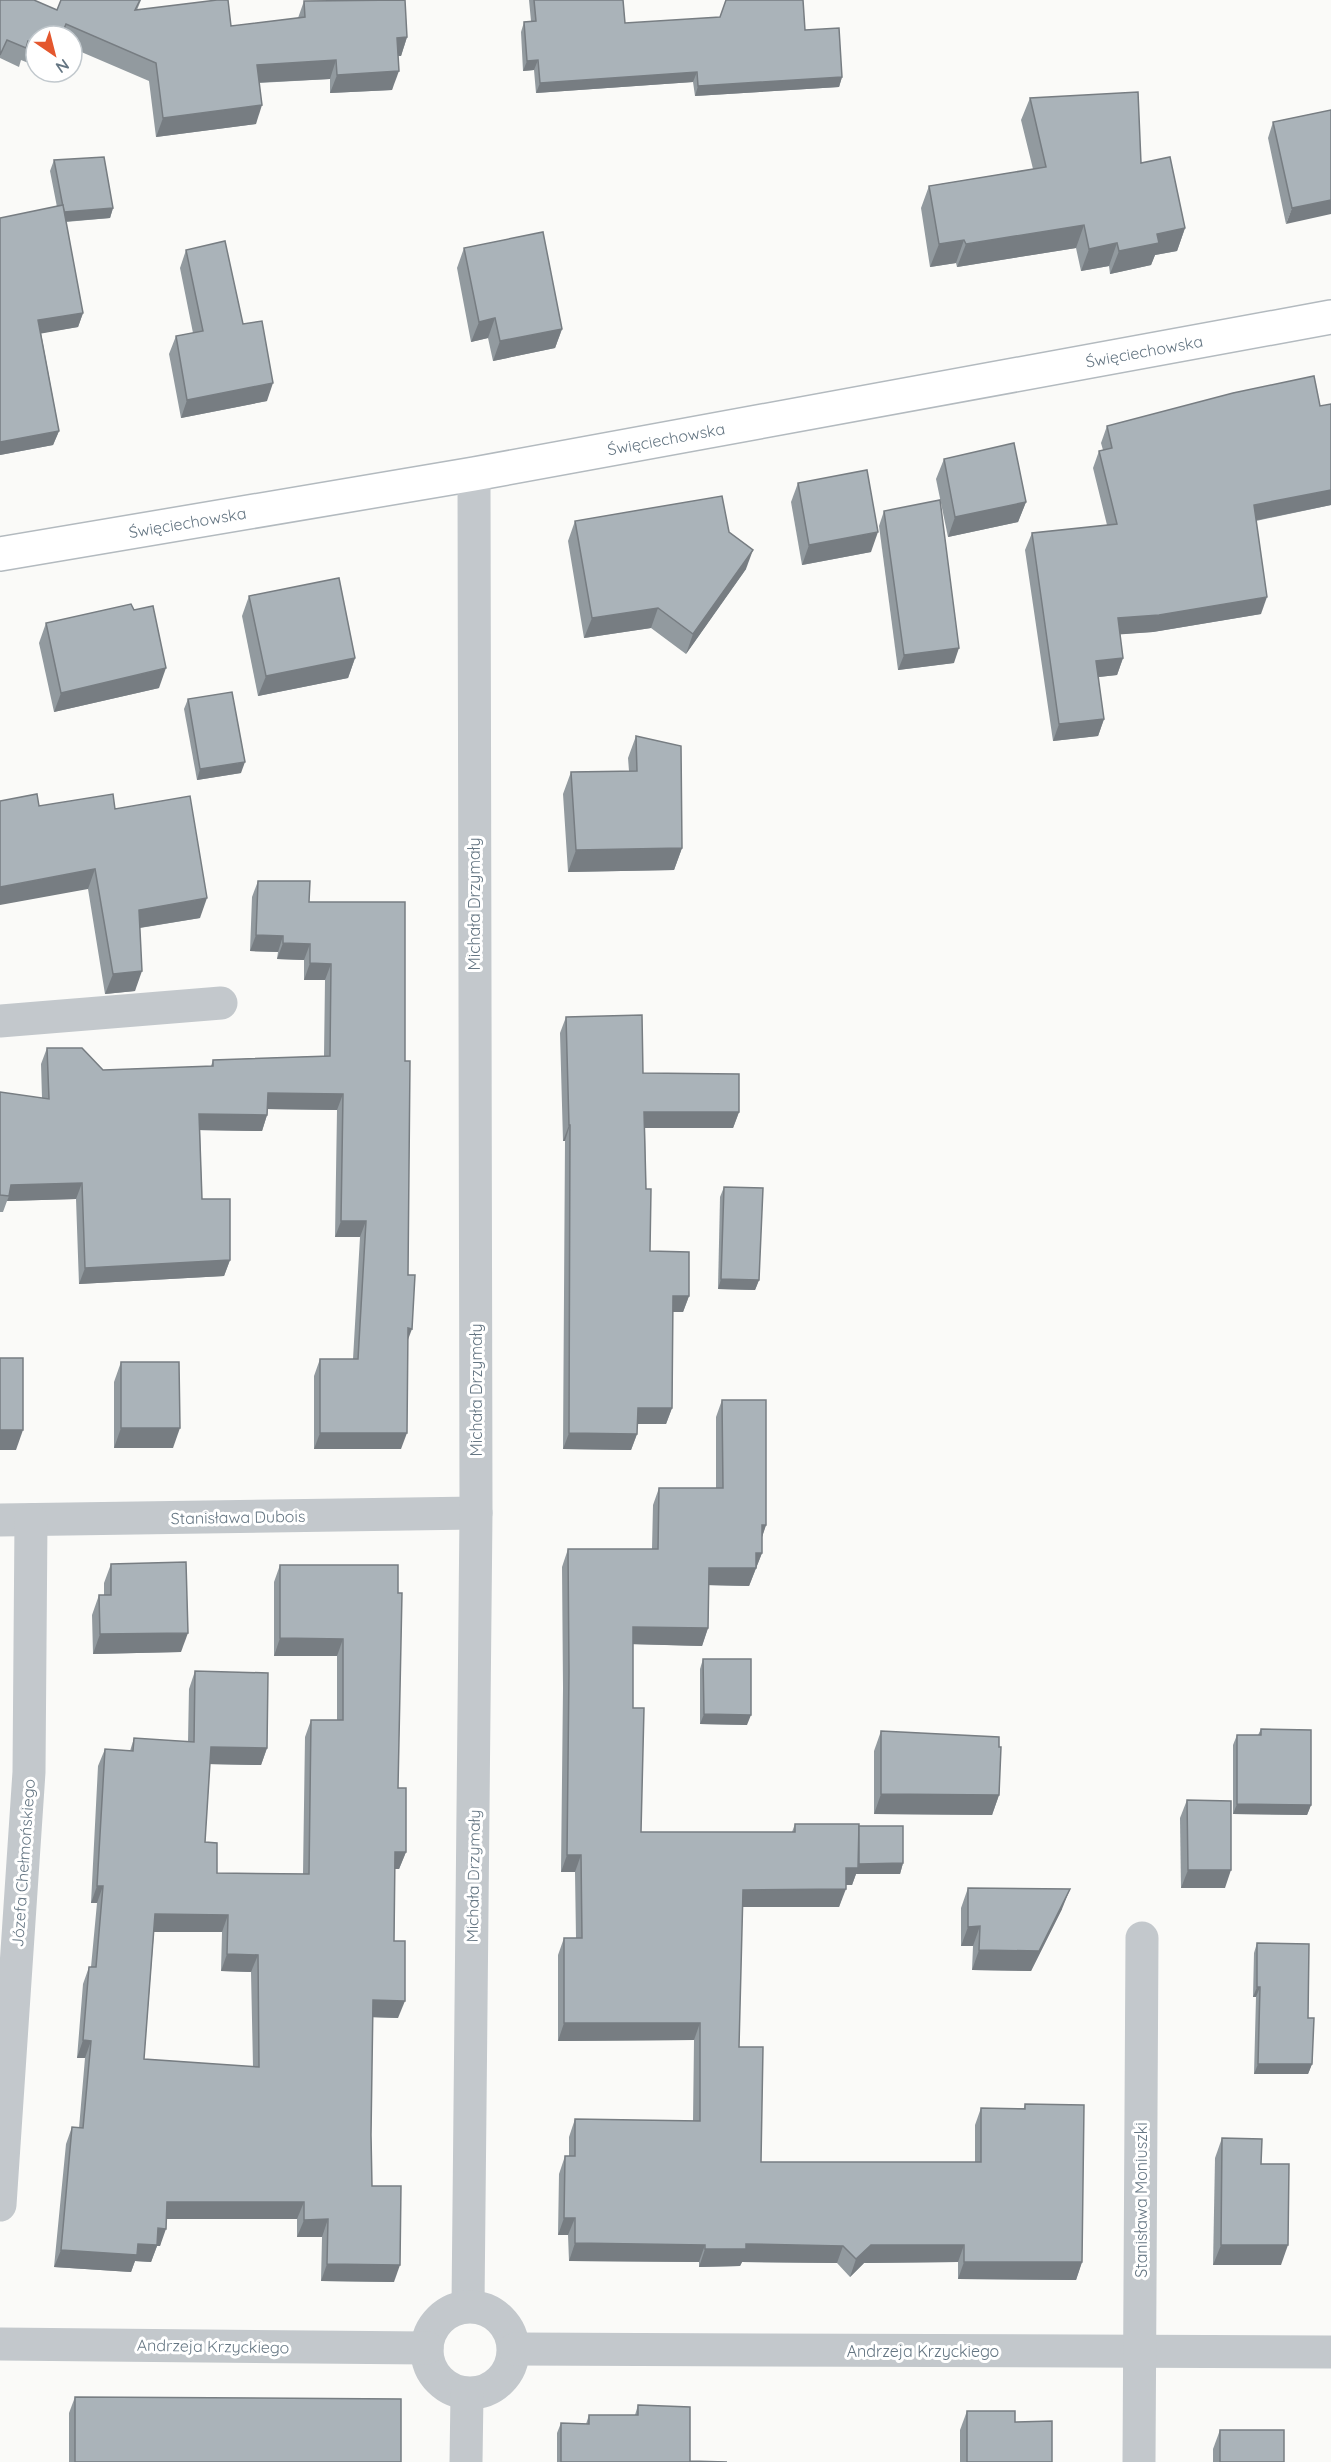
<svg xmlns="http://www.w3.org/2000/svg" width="1331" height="2462" viewBox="0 0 1331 2462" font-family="Quicksand,sans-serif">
	<rect width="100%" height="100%" fill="#fafaf8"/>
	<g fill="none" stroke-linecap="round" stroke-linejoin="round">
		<defs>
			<g id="secondary">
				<path id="s1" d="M0 554 474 474 1331 317"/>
			</g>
		</defs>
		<use href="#secondary" stroke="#b3babf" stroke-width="36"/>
		<g stroke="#c3c8cc" stroke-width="33">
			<path d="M0 1021 221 1003"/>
			<path d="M0 1520 476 1513"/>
			<path d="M0 2205 29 1772 31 1520"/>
			<path d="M468 2306 476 1513 474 474"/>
			<circle cx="470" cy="2350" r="43"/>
			<path d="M0 2344 427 2348"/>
			<path d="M515 2349 1331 2352"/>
			<path d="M466 2462 467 2394"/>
			<path d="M1139 2462 1142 1938"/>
		</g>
		<use href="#secondary" stroke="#fff" stroke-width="33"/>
	</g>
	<g fill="#929a9f" fill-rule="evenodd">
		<path d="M0 0 57 10 61 0H141L137 10 231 26 298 18 304 1 407 37 401 56H398L392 90 330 93V79L259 83 256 124 156 137 149 81 72 48V36H36V66L21 60 19 67 0 58Z"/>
		<path d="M529 0H623L625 23 805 30 842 77 839 87 695 96 693 82 536 93 534 70 523 71 521 32 524 22 531 21Z"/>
		<path d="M1030 98 1141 163 1185 228 1177 251 1155 255 1151 265 1110 274 1109 266 1081 271 1076 248 957 267 956 263 930 267 921 208 929 186 1033 169 1021 120Z"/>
		<path d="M1331 110 1286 224 1268 138 1273 122Z"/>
		<path d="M54 160 113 208 110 218 66 222 83 313 78 327 41 333 59 431 53 445 0 455 57 207 50 171Z"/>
		<path d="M464 248 562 329 555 348 493 361 488 338 471 342 457 268Z"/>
		<path d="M186 250 267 401 181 418 169 354 176 336 193 333 180 268Z"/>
		<path d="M1320 406H1331V505L1256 521 1261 614 1153 632 1120 634 1123 658 1117 675 1098 677 1104 719 1098 736 1053 741 1025 550 1032 533 1107 525 1093 468 1099 451 1103 450 1101 443 1107 426Z"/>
		<path d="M944 459 1026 502 1018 522 948 537 936 479Z"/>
		<path d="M798 483 871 552 802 565 791 502Z"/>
		<path d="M884 511 954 663 898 670 879 526Z"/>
		<path d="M575 521 729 532 746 569 686 654 651 628 584 638 568 541Z"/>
		<path d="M249 596 355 658 348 678 258 696 242 616Z"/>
		<path d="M46 623 159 688 54 712 39 643Z"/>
		<path d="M188 699 241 773 197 780 184 709Z"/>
		<path d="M636 736 682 848 674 870 568 872 563 794 571 772 629 771 628 758Z"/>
		<path d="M39 806 115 809 200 918 140 928 135 991 105 994 88 889Z"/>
		<path d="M258 881 309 902 405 1061 408 1340 401 1449H314V1376L320 1359H353L360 1237H335L337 1110 268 1109 267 1115 262 1131 200 1130 202 1199 230 1260 224 1276 79 1284 76 1199 7 1201 3 1212H0V1092L42 1098 41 1064 47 1048 103 1070 211 1066 213 1060 324 1056 325 980H304V960L277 959 278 952 250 951 252 897Z"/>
		<path d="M566 1017 643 1073 739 1112 733 1128H645L646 1189 650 1251 689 1296 683 1312H673L672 1408 666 1424H637V1434L631 1450 563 1449 565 1141H563L560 1033Z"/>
		<path d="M724 1187 759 1280 755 1290 718 1289 720 1197Z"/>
		<path d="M121 1362 173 1448H114V1382Z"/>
		<path d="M722 1400 766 1525 762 1537V1553L749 1586 709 1585 708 1628 702 1646 633 1644V1708L641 1832H792L795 1824 859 1827 903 1863 900 1874H856L852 1885H846L839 1907H742L739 2047 761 2162H975V2125L981 2108H1024L1025 2104 1082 2262 1076 2280 958 2279V2262L864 2263 850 2277 837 2263 742 2262 740 2266 699 2267V2262L569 2261 568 2235H558L559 2174 565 2156H569V2137L575 2119 693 2121 694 2040 558 2041V1955L564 1938H576L575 1872H561L563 1688 562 1567 568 1549H652L653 1505 659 1488H716V1417Z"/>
		<path d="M111 1564 181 1652 93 1654 92 1615 99 1595H104V1583Z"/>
		<path d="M280 1565H398V1788L406 1852 399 1869H395L394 1941 398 2018 372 2017 371 2135 372 2186 394 2282 321 2281 322 2237H297V2219H166L160 2246H157L151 2262 135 2261 131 2272 54 2267 66 2144 72 2127 79 2128 85 2058H77L83 1984 89 1967H91L97 1903H91L98 1766 105 1749 130 1751 134 1738 188 1742 189 1689 195 1671 267 1748 261 1765 210 1764 205 1842 217 1873 303 1874 305 1737 311 1720H337V1656H274V1582ZM154 1932H222L221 1971 251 1972 253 2067 144 2059Z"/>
		<path d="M703 1659 747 1725 700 1724V1669Z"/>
		<path d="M1261 1729 1311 1805 1307 1815 1233 1814V1745L1237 1735H1258Z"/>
		<path d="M881 1731 999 1795 992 1815 874 1814V1751Z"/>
		<path d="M1187 1800 1225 1888H1181L1180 1818Z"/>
		<path d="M968 1888 1062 1909 1031 1971 972 1970 973 1946H961V1908Z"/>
		<path d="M1257 1943 1308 2018 1312 2064 1308 2074H1254L1256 1997H1253L1254 1953Z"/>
		<path d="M1222 2138 1261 2164 1281 2265H1213L1215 2158Z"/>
		<path d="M75 2397 401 2462H69V2413Z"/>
		<path d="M638 2405 690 2461 727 2462H557V2433L561 2423 586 2424 589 2415H635Z"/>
		<path d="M967 2411 1015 2422 1052 2462H960V2430Z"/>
		<path d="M1220 2430 1284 2462H1213V2449Z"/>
	</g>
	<g fill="#777d82">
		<path d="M407 37 401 56H390L397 38Z"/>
		<path d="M336 60 330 79 250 83 257 65Z"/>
		<path d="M538 60 534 70 523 71 527 61Z"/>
		<path d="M399 71 392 90 330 93 337 75Z"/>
		<path d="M697 72 693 82 536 93 540 83Z"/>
		<path d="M842 77 839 87 695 96 698 86Z"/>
		<path d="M262 105 256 124 156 137 163 118Z"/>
		<path d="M1331 200V214L1286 224 1292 208Z"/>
		<path d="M113 208 110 218 60 222 64 212Z"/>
		<path d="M1084 225 1076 248 957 267 966 244Z"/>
		<path d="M1185 228 1177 251 1155 255 1151 265 1110 274 1119 251 1157 234Z"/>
		<path d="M964 240 956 263 930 267 939 244Z"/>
		<path d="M1117 243 1109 266 1081 271 1089 249Z"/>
		<path d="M83 313 78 327 33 335 38 320Z"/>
		<path d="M495 318 488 338 471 342 479 322Z"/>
		<path d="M562 329 555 348 493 361 500 341Z"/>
		<path d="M273 383 267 401 181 418 187 400Z"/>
		<path d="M59 431 53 445 0 455V442Z"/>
		<path d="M1331 490V505L1248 522 1254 505Z"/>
		<path d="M1026 502 1018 522 948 537 955 517Z"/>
		<path d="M878 532 871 552 802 565 809 545Z"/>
		<path d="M753 550 746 569 686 654 693 634Z"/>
		<path d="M1267 597 1261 614 1153 632 1112 635 1118 618Z"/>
		<path d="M658 608 651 628 584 638 592 618Z"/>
		<path d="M959 648 954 663 898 670 904 655Z"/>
		<path d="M355 658 348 678 258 696 266 676Z"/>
		<path d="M1123 658 1117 675 1090 678 1096 661Z"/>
		<path d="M166 668 159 688 54 712 61 693Z"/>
		<path d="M1104 719 1098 736 1053 741 1059 724Z"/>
		<path d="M245 762 241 773 197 780 200 769Z"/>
		<path d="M682 848 674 870 568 872 576 850Z"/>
		<path d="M95 869 88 889 0 905V887Z"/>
		<path d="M207 898 200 918 132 929 139 910Z"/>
		<path d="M256 935 283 936 278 952 250 951Z"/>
		<path d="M283 943 310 944 304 960 277 959Z"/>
		<path d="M310 963 331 964 325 980H304Z"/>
		<path d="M142 971 135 991 105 994 113 974Z"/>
		<path d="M268 1093 343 1094 337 1110 262 1109Z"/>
		<path d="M644 1112H739L733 1128H639Z"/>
		<path d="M199 1114 267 1115 262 1131 193 1130Z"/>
		<path d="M569 1125H570L565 1141H563Z"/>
		<path d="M82 1183 76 1199 7 1201 9 1196 11 1185Z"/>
		<path d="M341 1221H366L360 1237H335Z"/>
		<path d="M230 1260 224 1276 79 1284 85 1268Z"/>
		<path d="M721 1279 759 1280 755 1290 718 1289Z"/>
		<path d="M673 1296H689L683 1312H667Z"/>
		<path d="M408 1328 412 1329 406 1345Z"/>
		<path d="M638 1408H672L666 1424H632Z"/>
		<path d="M121 1428H180L173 1448H114Z"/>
		<path d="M0 1430H23L16 1450H0Z"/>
		<path d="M320 1433H407L401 1449H314Z"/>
		<path d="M569 1433 637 1434 631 1450 563 1449Z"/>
		<path d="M762 1525H766L760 1543Z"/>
		<path d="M756 1553H762L749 1586 703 1585 709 1568Z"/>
		<path d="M633 1627 708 1628 702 1646 627 1644Z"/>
		<path d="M188 1633 181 1652 93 1654 100 1634Z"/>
		<path d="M280 1638 343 1639 337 1656H274Z"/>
		<path d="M704 1714 751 1715 747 1725 700 1724Z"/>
		<path d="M211 1747 267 1748 261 1765 205 1764Z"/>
		<path d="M881 1794 999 1795 992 1815 874 1814Z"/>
		<path d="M1237 1804 1311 1805 1307 1815 1233 1814Z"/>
		<path d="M395 1852H406L399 1869H389Z"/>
		<path d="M567 1855H581L575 1872H561Z"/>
		<path d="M903 1863 900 1874H856L852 1885H840L846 1868H858L859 1864Z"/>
		<path d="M1188 1870H1231L1225 1888H1181Z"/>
		<path d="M97 1886H103L97 1903H91Z"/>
		<path d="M846 1889 839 1907H736L743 1890Z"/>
		<path d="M1070 1889 1062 1909 1031 1971 972 1970 979 1950Z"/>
		<path d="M155 1914 228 1915 222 1932H149Z"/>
		<path d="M980 1926 973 1946H961L968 1927Z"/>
		<path d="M227 1954 258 1955 251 1972 221 1971Z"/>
		<path d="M1257 1987H1260L1256 1997H1253Z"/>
		<path d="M373 2000 405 2001 398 2018 366 2017Z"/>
		<path d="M564 2023H700L694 2040 558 2041Z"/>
		<path d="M83 2040 91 2041 85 2058H77Z"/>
		<path d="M1258 2064H1312L1308 2074H1254Z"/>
		<path d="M167 2202H304L297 2219H161Z"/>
		<path d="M564 2218H575L568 2235H558Z"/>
		<path d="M328 2219 322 2237H297L304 2220Z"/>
		<path d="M158 2228 166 2229 160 2246H157L151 2262 135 2261 131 2272 54 2267 61 2250 138 2244Z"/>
		<path d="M575 2243 705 2245 699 2262 569 2261Z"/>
		<path d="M746 2244 843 2246 837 2263 742 2262 740 2266 699 2267 705 2249Z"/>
		<path d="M871 2245H964L958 2262 864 2263 850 2277 856 2259Z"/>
		<path d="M1221 2245H1288L1281 2265H1213Z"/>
		<path d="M964 2262H1082L1076 2280 958 2279Z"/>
		<path d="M327 2264 400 2265 394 2282 321 2281Z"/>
	</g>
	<g fill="#aab3b9" stroke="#777d82" stroke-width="1.5" fill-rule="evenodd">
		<path d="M0 0H34L57 10 61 0H140L135 10 217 0H228L231 26 305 17 304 1 405 0 407 37 397 38 399 71 337 75 336 60 257 65 262 105 163 118 156 63 66 24 61 36H36V45L28 41 26 48 7 40 0 55Z"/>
		<path d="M534 0H623L625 23 720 17 726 0H803L805 30 839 28 842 77 698 86 697 72 540 83 538 60 527 61 524 22 536 21Z"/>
		<path d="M1138 92 1141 163 1170 157 1185 228 1157 234 1159 243 1119 251 1117 243 1089 249 1084 225 966 244 964 240 939 244 929 186 1046 167 1030 98Z"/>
		<path d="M1331 110V200L1292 208 1273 122Z"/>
		<path d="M104 157 113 208 64 212 54 160Z"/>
		<path d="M63 205 83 313 38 320 59 431 0 442V218Z"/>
		<path d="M543 232 562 329 500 341 495 318 479 322 464 248Z"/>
		<path d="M225 241 243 324 262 321 273 383 187 400 176 336 203 331 186 250Z"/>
		<path d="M1314 376 1320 406 1331 404V490L1254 505 1267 597 1159 615 1118 618 1123 658 1096 661 1104 719 1059 724 1032 533 1117 524 1099 451 1112 448 1107 426 1233 393Z"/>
		<path d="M1014 443 1026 502 955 517 944 459Z"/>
		<path d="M867 470 878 532 809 545 798 483Z"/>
		<path d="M722 496 729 532 753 550 693 634 658 608 592 618 575 521Z"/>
		<path d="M940 500 959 648 904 655 884 511Z"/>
		<path d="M339 578 355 658 266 676 249 596Z"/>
		<path d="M131 604 134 610 153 606 166 668 61 693 46 623Z"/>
		<path d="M232 692 245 762 200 769 188 699Z"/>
		<path d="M636 736 681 746 682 848 576 850 571 772 637 771Z"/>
		<path d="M37 794 39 806 113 794 115 809 190 796 207 898 139 910 142 971 113 974 95 869 0 887V801Z"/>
		<path d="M258 881H310L309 902H405V1061H410L408 1275H415L412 1329 408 1328 407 1433H320V1359H358L366 1221H341L343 1094 268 1093 267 1115 199 1114 202 1199H230V1260L85 1268 82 1183 11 1185 9 1196 0 1195V1092L49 1099 47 1048H82L103 1070 213 1066V1060L330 1056 331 964 310 963V944L283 943V936L256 935Z"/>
		<path d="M642 1015 643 1073 739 1074V1112H644L646 1189H651L650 1251 689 1252V1296H673L672 1408H638L637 1434 569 1433 570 1125H569L566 1017Z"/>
		<path d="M724 1187 763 1188 759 1280 721 1279Z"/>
		<rect x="0" y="1358" width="23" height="72"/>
		<path d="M121 1362H179L180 1428H121Z"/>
		<path d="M722 1400H766V1525H762V1553H756V1568H709L708 1628 633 1627V1708H644L641 1832H795V1824H859L858 1868H846V1889L743 1890 739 2047H763L761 2162H981V2108L1025 2109V2104L1084 2105 1082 2262H964V2245H871L856 2259 843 2246 746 2244V2249H705V2245L575 2243V2218H564L565 2156H575V2119L700 2121V2023H564V1938H582L581 1855H567L569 1671 568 1549H658L659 1488H723Z"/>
		<path d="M186 1562 188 1633 100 1634 99 1595H111V1564Z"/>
		<path d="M280 1565H398V1593H402L398 1788H406V1852H395L394 1941H405V2001L373 2000 371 2135 372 2186H401L400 2265 327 2264 328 2219 304 2220V2202H167L166 2229 158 2228 157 2245 138 2244 137 2255 61 2250 72 2127 83 2128 91 2041 83 2040 89 1967H96L103 1886H97L105 1749 133 1751 134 1738 194 1742 195 1671 268 1673 267 1748 211 1747 205 1842 217 1843V1873L309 1874 311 1720H343V1639L280 1638ZM155 1914 228 1915 227 1954 258 1955 259 2067 144 2059Z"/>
		<path d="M703 1659H751V1715L704 1714Z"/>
		<path d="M1261 1729 1311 1730V1805L1237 1804V1735H1261Z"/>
		<path d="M881 1731 999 1737V1747H1001L999 1795 881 1794Z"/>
		<path d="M1187 1800 1231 1801V1870H1188Z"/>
		<path d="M859 1826H903V1863L859 1864Z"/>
		<path d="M968 1888 1070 1889 1039 1951 979 1950 980 1926 968 1927Z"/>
		<path d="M1257 1943 1309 1944 1308 2018H1314L1312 2064H1258L1260 1987H1257Z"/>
		<path d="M1222 2138 1262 2139 1261 2164H1289L1288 2245H1221Z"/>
		<path d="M75 2397 401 2399V2462H75Z"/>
		<path d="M638 2405 690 2407V2461L727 2462H561V2423L589 2424V2415H638Z"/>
		<path d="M967 2411H1015V2422L1052 2421V2462H967Z"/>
		<rect x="1220" y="2430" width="64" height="32"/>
	</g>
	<g text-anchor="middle" stroke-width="6" stroke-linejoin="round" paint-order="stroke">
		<g font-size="16" fill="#657683" stroke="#fff">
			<text dy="6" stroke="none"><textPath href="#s1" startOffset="1162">Święciechowska</textPath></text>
			<text dy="6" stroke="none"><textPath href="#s1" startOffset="676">Święciechowska</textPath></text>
			<text dy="6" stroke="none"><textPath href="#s1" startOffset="190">Święciechowska</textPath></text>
			<text transform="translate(474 904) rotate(-90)" y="6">Michała Drzymały</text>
			<text transform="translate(476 1390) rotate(-90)" y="6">Michała Drzymały</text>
			<text transform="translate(238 1517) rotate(-1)" y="6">Stanisława Dubois</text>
			<text transform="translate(23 1863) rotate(-86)" y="6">Józefa Chełmońskiego</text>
			<text transform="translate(473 1876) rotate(-89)" y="6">Michała Drzymały</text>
			<text transform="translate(1141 2200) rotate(-90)" y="6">Stanisława Moniuszki</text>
			<text transform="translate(213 2346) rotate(1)" y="6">Andrzeja Krzyckiego</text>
			<text x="923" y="2357">Andrzeja Krzyckiego</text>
		</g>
	</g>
	<g transform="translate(54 54) rotate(145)"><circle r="28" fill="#ffffff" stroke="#c1c8cd" stroke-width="1.5"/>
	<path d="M0-4.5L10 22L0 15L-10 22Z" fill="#e4572e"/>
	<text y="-9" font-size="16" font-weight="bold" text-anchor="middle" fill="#657683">N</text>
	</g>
</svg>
